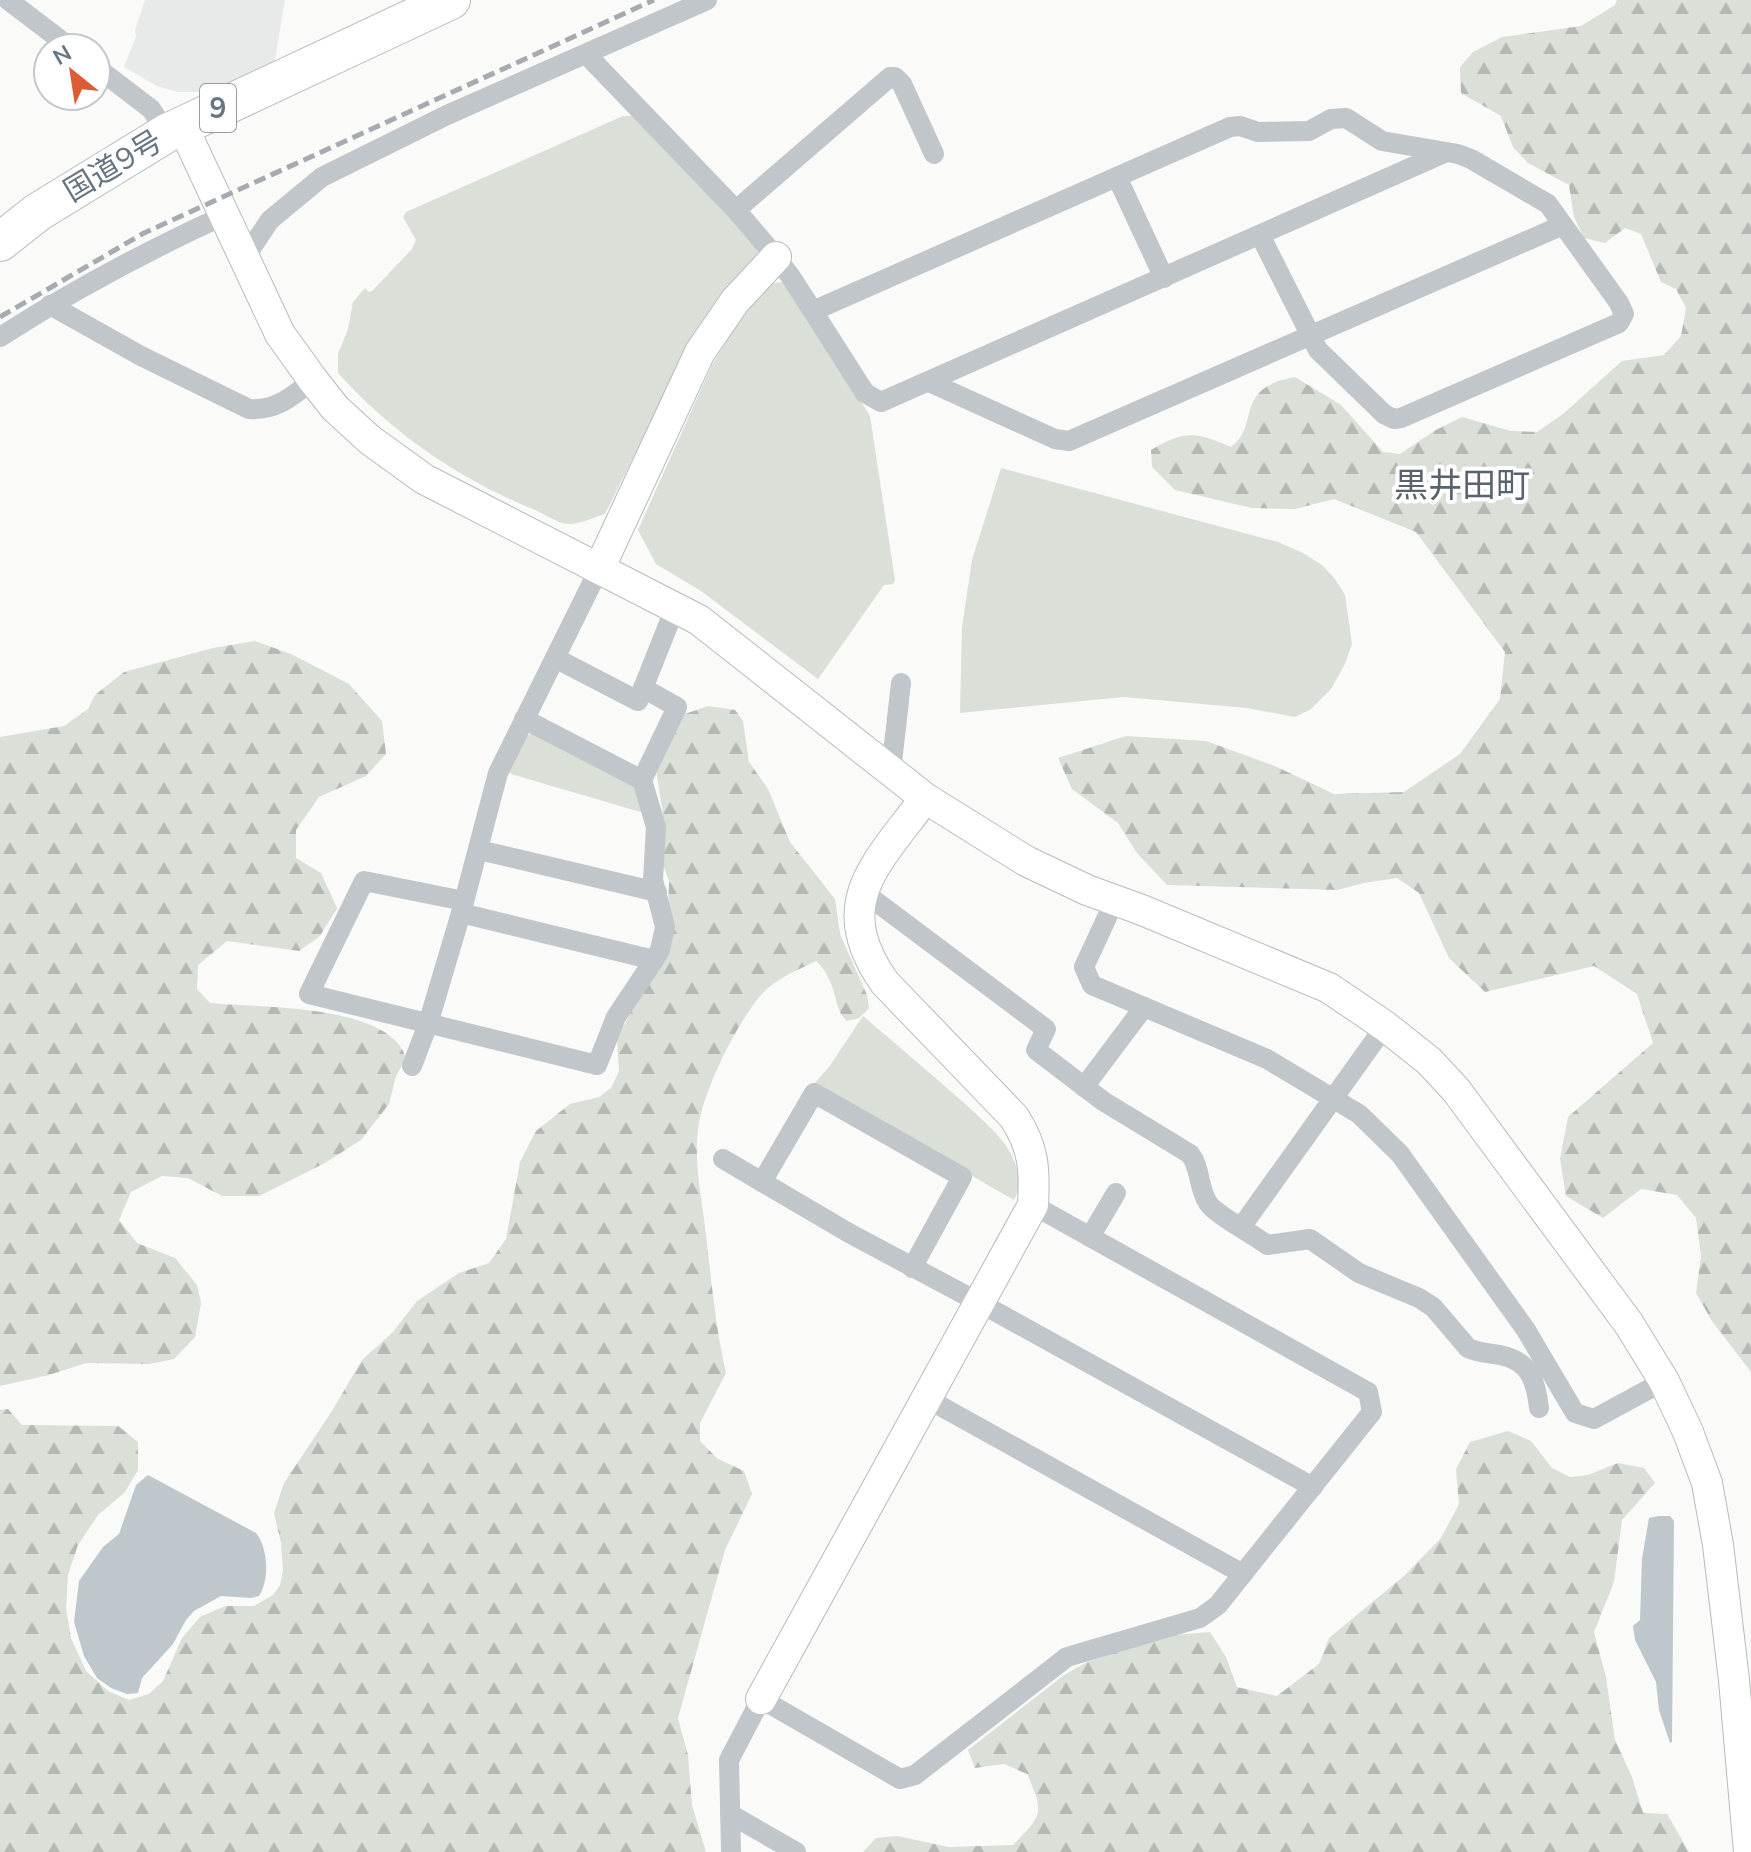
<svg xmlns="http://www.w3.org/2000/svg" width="1751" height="1852" viewBox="0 0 1751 1852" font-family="Mulish,'Noto Sans JP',sans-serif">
	<defs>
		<pattern id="forest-firs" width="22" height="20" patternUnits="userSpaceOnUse" patternTransform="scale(2)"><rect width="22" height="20" fill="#dadfd7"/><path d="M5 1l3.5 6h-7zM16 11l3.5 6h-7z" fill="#b5b9b4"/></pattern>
	</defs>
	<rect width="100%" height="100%" fill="#fafaf8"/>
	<path fill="#e8e9e9" d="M145 0H285L274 66 203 92H177L157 86 124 67 136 36 135 30Z"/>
	<g fill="#dadfd7">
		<path d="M623 116H632L759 244 757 257 722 295 699 326 605 514C595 517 580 524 569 524 559 524 544 514 535 510 459 479 393 434 338 373V354L348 329 353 302 365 288 368 292 372 291 412 249 416 240 403 217 406 212Z"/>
		<path d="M785 282 870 416 895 580 893 584 884 585 818 679 701 591 656 564 638 530 712 365 739 320 771 283Z"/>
		<path d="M1001 468 1278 542 1303 553 1322 565 1335 579 1345 595 1352 644 1345 664 1331 689 1311 709 1295 717 1247 708 1124 697 960 713 962 627 972 560Z"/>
		<path d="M532 733 637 785 644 813 511 774 509 771 526 736Z"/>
		<path d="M863 1016C896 1044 930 1073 963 1102 978 1116 995 1130 1007 1147 1017 1163 1024 1183 1014 1200L813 1085 829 1067Z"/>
	</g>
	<g fill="url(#forest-firs)">
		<path d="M1617 0H1751V1372L1712 1321 1696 1293 1701 1256 1696 1218 1677 1195 1641 1189 1603 1218 1566 1196 1560 1159 1568 1117 1653 1043 1637 994 1594 966 1485 992 1449 958 1419 893 1397 878 1364 883 1337 890 1167 885 1137 853 1118 823 1072 789 1058 758 1126 736 1206 741 1275 766 1334 794 1404 792 1460 754 1500 699 1505 652 1416 532 1334 499 1295 509 1252 508 1175 490 1152 467 1151 450C1186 430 1195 432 1231 447 1261 425 1232 388 1295 377L1341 405 1383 452 1400 454 1434 431 1462 417 1511 431 1537 432 1563 414 1622 361 1664 355 1681 336 1686 308 1676 289 1661 282 1641 234 1625 228 1605 243 1584 238 1574 217 1569 185 1528 163 1513 147 1501 116 1461 93 1460 67 1473 52 1502 37 1581 26 1615 5Z"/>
		<path d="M255 641 291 654 349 684 382 721 386 754 366 776 319 797 296 830V858L321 873 337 908 320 936 299 951 227 941 198 965 197 989 210 1003C258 1008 389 1003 406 1058L396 1076 389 1104 361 1140 325 1163 259 1196H222L188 1178 162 1176 131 1192 119 1220 137 1243 175 1258 197 1285 201 1303 195 1337 174 1359 149 1364 86 1363 49 1375 0 1386V737L64 726 88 709 95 695 124 672 213 648Z"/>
		<path d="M708 706 735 710 743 721 749 762 768 789 790 842 835 899 840 934 867 995 869 1008 859 1018 847 1021C832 1009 839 982 816 961 800 969 782 976 768 988 742 1011 704 1089 699 1123 693 1157 701 1194 705 1227 711 1276 715 1325 726 1373L700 1423V1441L718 1459 744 1471 752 1494 725 1550 678 1718 688 1755 692 1805 706 1852H0V1410L8 1409 22 1425 118 1426 138 1442V1470L125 1492 98 1515 78 1545 68 1575 66 1608 71 1638 86 1671 108 1691 129 1700 149 1694 163 1681 182 1638 200 1617 225 1606H254L273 1595 280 1585 283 1571 281 1543 274 1513 284 1483 332 1411 362 1360 392 1333 417 1301 459 1273 489 1263 506 1239 520 1162 536 1131 570 1104 599 1097 611 1088 619 1071 617 1039 667 943 669 881 663 865 660 846 663 814 656 770 682 715Z"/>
		<path d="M1508 1431 1531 1441 1552 1468 1570 1477 1588 1475 1618 1463 1644 1468 1655 1483 1622 1520 1614 1582 1594 1632 1606 1677 1615 1740 1632 1777 1643 1813 1667 1814 1689 1852H863L876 1838 897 1836 949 1847 1013 1845C1042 1815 1045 1814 1027 1774L1004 1764 975 1768 968 1750 1064 1675 1087 1662 1163 1636 1210 1632 1226 1657 1237 1687 1277 1696 1319 1664 1329 1638 1404 1576 1441 1538 1459 1504 1456 1469 1470 1442Z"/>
	</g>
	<g fill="#bdc7cc">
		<path d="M148 1475 256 1533C268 1548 270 1579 259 1596L251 1598 221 1596 194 1611 186 1620 173 1644 142 1678 138 1693 127 1694 111 1688 97 1678 84 1656 74 1622 79 1581 103 1547 119 1534 136 1485Z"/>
		<path d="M1659 1516H1670L1674 1521 1672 1742 1670 1743 1659 1710 1656 1682 1635 1640 1633 1626 1640 1620 1642 1559 1649 1518Z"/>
	</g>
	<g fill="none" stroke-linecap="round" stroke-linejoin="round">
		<defs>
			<g id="secondary">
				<path d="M182 125 280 334 313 380 335 408 370 440 424 479 699 620 925 798 1026 861 1087 890 1142 910 1329 988 1385 1026 1429 1061 1456 1090 1629 1324 1664 1381 1688 1432 1707 1483 1718 1545 1734 1680 1749 1852"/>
				<path d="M600 567 700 352 735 301 776 257"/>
				<path d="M761 1699 1033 1205C1035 1169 1034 1148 1014 1117L885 983C828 903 877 864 925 798"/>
			</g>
			<path id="highway" d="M0 242 38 212 167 133 451 0"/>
		</defs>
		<use href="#secondary" stroke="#b6bbc0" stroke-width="32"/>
		<use href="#highway" stroke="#b5b9bd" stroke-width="40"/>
		<g stroke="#c1c6ca" stroke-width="20">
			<path d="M8 0 71 48"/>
			<path d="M586 54 736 210 776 257 791 277 865 393 881 402 1444 153"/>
			<path d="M96 67 151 109 167 133"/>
			<path d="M1117 177 1164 278"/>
			<path d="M736 210 890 77H895L902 84 934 154"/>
			<path d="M244 259 270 220 322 177 447 115 707 0"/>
			<path d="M50 305 141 356 249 409C276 411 293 396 313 380"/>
			<path d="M813 311 1230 127 1240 126 1258 132 1309 131 1331 119 1346 118 1382 141 1458 154 1471 159 1548 204 1619 303 1624 314 1619 323 1401 418 1394 419 1384 414 1318 350 1260 235"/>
			<path d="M0 337C72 291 146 251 223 216"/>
			<path d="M929 382 1055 439 1069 441 1563 225"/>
			<path d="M555 658 638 701 675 608"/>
			<path d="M524 719 642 780"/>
			<path d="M891 771 901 683"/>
			<path d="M479 850 657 892"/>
			<path d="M862 891 1046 1029 1036 1050 1103 1101 1190 1154C1201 1168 1198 1188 1208 1203 1216 1215 1253 1234 1267 1245L1310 1239 1359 1273 1419 1298 1433 1307 1468 1348C1478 1353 1489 1353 1500 1355 1530 1361 1536 1381 1539 1408"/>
			<path d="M1115 900 1084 967 1092 985 1267 1059 1359 1114 1400 1154 1526 1330 1575 1413 1594 1419 1664 1381"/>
			<path d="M464 901 364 881 309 994 597 1065 616 1017 654 960"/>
			<path d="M461 913 654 960 660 950 665 927 653 880 656 827 642 780 677 707 643 688"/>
			<path d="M412 1066 428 1024 461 913 498 773 600 567"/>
			<path d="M1084 1087 1144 1007"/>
			<path d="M723 1159 849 1233 980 1303 1313 1487"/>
			<path d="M762 1182 814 1093 962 1177 912 1268"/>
			<path d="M1242 1226 1385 1026"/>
			<path d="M1090 1237 1116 1193"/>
			<path d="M926 1398 1243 1574"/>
			<path d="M730 1814 796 1852"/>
			<path d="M731 1852 729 1760 761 1699 900 1779 915 1775 1067 1657 1200 1618 1218 1605 1372 1412 1368 1392 1033 1205"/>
		</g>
		<use href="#secondary" stroke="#fff" stroke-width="30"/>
		<use href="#highway" stroke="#fff" stroke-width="38"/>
		<path stroke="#a5abb1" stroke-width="5" stroke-dasharray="12 6" stroke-linecap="butt" d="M0 317 144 233 654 0"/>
	</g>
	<g text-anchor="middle" stroke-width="8" stroke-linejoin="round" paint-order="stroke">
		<rect fill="#fff" stroke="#949ea8" stroke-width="2" x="200" y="84" width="36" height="48" rx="6"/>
		<g font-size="28" font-weight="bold" fill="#667582">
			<text x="218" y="118">9</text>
		</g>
		<g font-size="30" fill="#667582" stroke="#fff">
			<text transform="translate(113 166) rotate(-31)" y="10">国道9号</text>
		</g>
		<g font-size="34" fill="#58636d" stroke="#fff">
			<text x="1462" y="497">黒井田町</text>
		</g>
	</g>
	<g transform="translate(72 72) rotate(330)"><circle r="38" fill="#ffffff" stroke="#c2c8cd" stroke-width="2"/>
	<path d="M0-6L14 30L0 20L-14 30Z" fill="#de5c34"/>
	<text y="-12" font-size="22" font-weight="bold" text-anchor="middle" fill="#667582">N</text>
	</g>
</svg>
